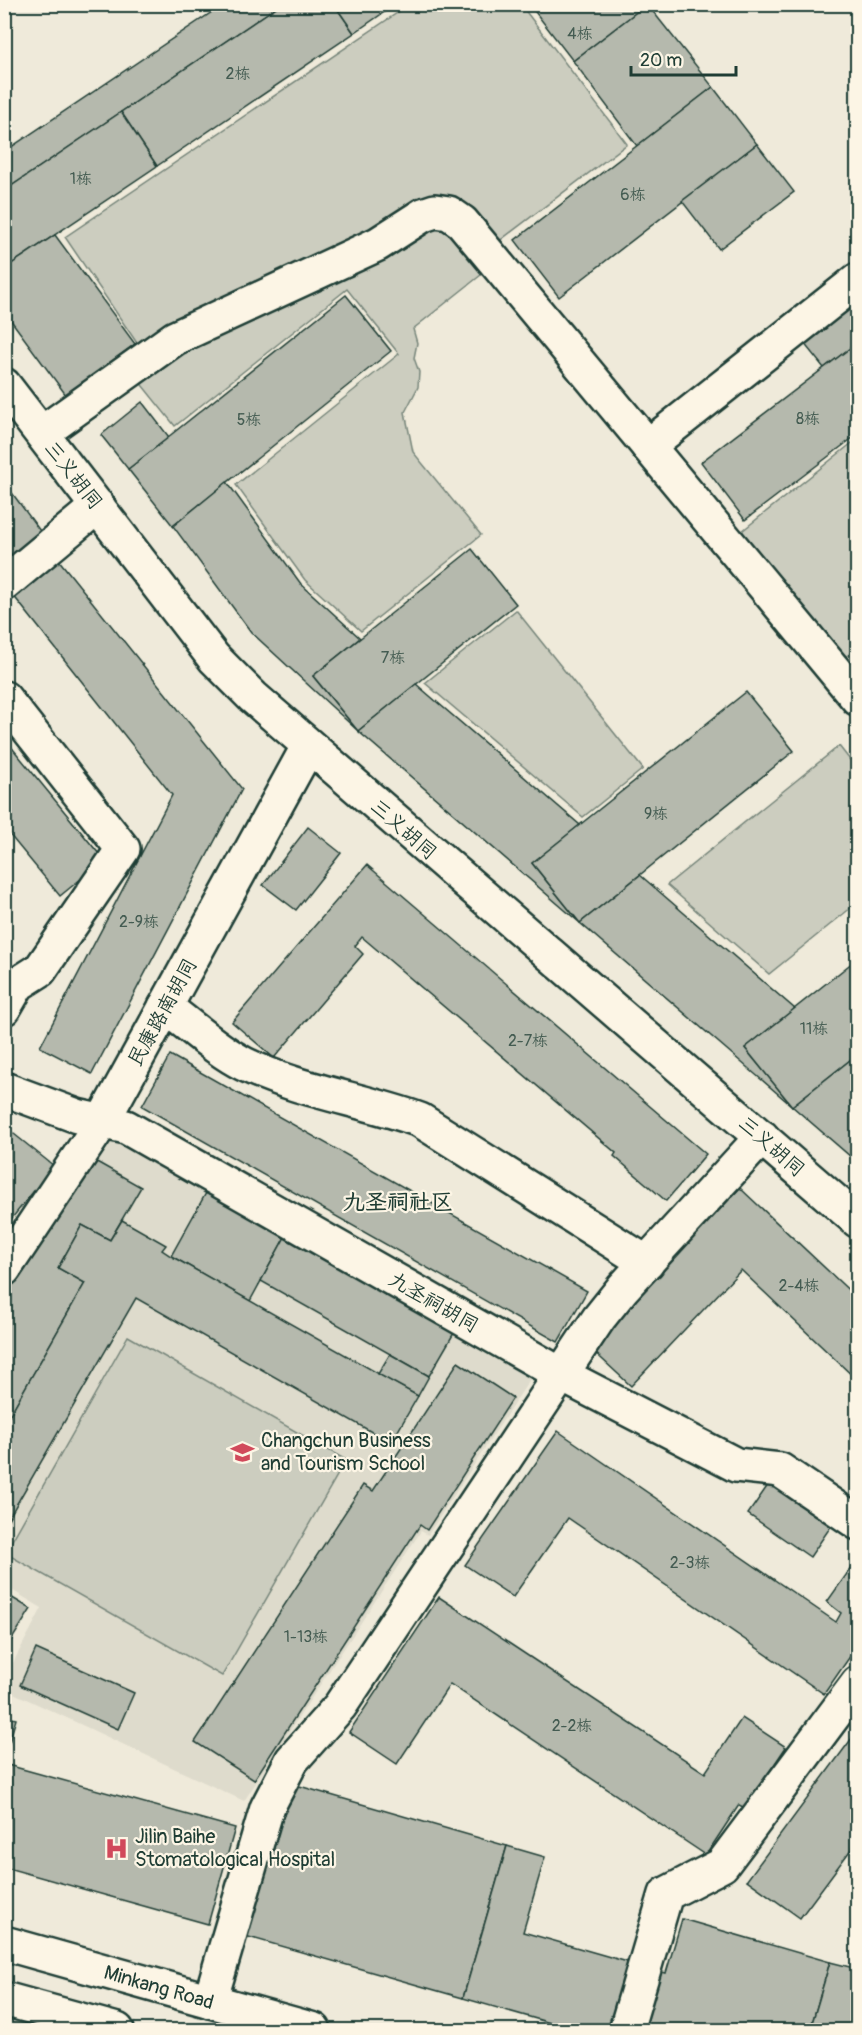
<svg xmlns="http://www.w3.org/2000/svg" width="862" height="2035" viewBox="0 0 862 2035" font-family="Pangolin,'LXGW WenKai TC',sans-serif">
	<rect width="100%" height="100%" fill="#efeada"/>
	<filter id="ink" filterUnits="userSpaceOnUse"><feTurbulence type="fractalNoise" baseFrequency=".0167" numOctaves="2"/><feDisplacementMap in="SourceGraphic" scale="12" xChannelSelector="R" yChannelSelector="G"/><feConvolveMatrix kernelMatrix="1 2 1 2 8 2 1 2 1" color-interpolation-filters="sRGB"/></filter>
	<g filter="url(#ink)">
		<path fill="#dedbcc" d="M110 1131 534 1373 428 1535 421 1531 244 1801 5 1689V1678L42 1608 5 1586V1283Z"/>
		<g fill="#cccdbf" stroke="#76857a" stroke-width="1.5">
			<path d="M409 5H521L627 144 494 245 452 203 141 349 65 237Z"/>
			<path d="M443 225 486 271 413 329 417 343 414 358 419 372 418 387 405 412 413 452 481 535 361 631 305 580 236 485 399 354 347 289 175 426 138 380 181 349 429 226Z"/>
			<path d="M857 439V648L843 659 742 531Z"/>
			<path d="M516 610 643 769 583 817 425 683Z"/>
			<path d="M839 746 857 769V903L769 974 667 885Z"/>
			<path d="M128 1336 346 1460 222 1676 5 1553Z"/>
		</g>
		<g fill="#b5b9ad" stroke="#1f3d34" stroke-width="1.5">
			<path d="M224 4H281L4 191V152Z"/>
			<path d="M281 4H334L354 33 157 166 121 112Z"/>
			<path d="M334 4H396L354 33Z"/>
			<path d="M529 4H647L573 61Z"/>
			<path d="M647 4 713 87 637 146 573 61Z"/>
			<path d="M713 87 757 144 559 297 515 240Z"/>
			<path d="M121 112 157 166 4 269V191Z"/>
			<path d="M757 144 794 192 719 249 682 201Z"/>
			<path d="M55 235 135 344 66 395 4 311V269Z"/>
			<path d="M346 295 391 351 173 526 128 469Z"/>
			<path d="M858 300V342L824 368 803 342Z"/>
			<path d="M858 342V434L745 520 701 462Z"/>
			<path d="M142 402 169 437 128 469 101 435Z"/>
			<path d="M4 482 43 535 4 562Z"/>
			<path d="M227 482 301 584 360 638 313 676 358 731 251 632 173 526Z"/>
			<path d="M472 549 516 604 358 731 313 676Z"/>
			<path d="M58 559 242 789 92 1074 40 1047 172 795 13 595Z"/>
			<path d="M416 684 580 825 532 863 580 923 358 731Z"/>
			<path d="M746 692 794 751 580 923 532 863Z"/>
			<path d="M4 738 104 860 60 896 4 828Z"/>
			<path d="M308 827 341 853 296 910 263 885Z"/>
			<path d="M367 865 706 1154 666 1201 614 1156 616 1153 362 937 355 946 363 954 274 1058 232 1022Z"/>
			<path d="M640 875 795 1009 745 1048 792 1106 580 923Z"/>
			<path d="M858 958V1054L792 1106 745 1048Z"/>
			<path d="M170 1055 587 1291 558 1342 142 1106Z"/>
			<path d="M854 1057 858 1059V1163L792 1106Z"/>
			<path d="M4 1126 54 1166 4 1228Z"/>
			<path d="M95 1161 141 1187 110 1240 82 1225 58 1268 85 1283 4 1425V1292Z"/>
			<path d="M740 1188 858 1299V1381L741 1270 631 1386 589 1347Z"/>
			<path d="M206 1193 285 1237 250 1301 171 1256Z"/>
			<path d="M122 1220 166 1245 162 1250 171 1256 418 1396 391 1443 136 1298 4 1526V1425L85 1283 58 1268 82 1225 110 1240Z"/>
			<path d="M285 1237 454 1333 429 1376 261 1281Z"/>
			<path d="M390 1354 429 1376 418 1396 378 1374Z"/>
			<path d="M458 1362 513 1398 427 1530 420 1525 254 1780 195 1742 363 1485 373 1491Z"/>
			<path d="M558 1431 836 1622 841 1613 827 1602 858 1558V1645L824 1694 568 1518 513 1597 465 1565Z"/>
			<path d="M773 1478 838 1516 810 1557 748 1514Z"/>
			<path d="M4 1593 31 1609 4 1652Z"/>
			<path d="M439 1597 705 1773 742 1718 786 1747 745 1808 739 1805 706 1855 450 1684 397 1764 349 1732Z"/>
			<path d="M36 1649 134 1693 118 1729 20 1685Z"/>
			<path d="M4 1716 16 1719 4 1759Z"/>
			<path d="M858 1730V1840L800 1918 747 1880Z"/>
			<path d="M4 1764 235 1828 208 1924 4 1867Z"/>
			<path d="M289 1783 507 1846 463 1998 245 1936Z"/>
			<path d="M507 1846 545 1857 523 1932 666 1973 682 1919 830 1962 810 2030H575L463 1998Z"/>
			<path d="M830 1962 858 1969V2030H810Z"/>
		</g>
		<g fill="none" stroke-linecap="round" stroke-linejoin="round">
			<defs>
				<g id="minor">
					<path d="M4 385 214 658 253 697 858 1221"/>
					<path d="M42 433 175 338 378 244 423 215 435 211 449 213 462 222 858 699"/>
					<path d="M648 446 858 280"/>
					<path d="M4 584 98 506"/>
					<path d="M4 698 123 849 40 970 18 984 4 1008"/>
					<path d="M165 1007C190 1025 216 1050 244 1064 299 1091 362 1099 420 1120L647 1263"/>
					<path d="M4 1089 77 1116 126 1127 562 1375 736 1465 780 1470 858 1523"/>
					<path d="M4 1269 102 1122 308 747"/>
					<path d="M210 2001 267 1808 292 1760 340 1706 599 1318 623 1288 762 1137"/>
					<path d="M626 2030 666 1894 722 1865 858 1683"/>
				</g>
				<g id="major">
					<path d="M4 1943 314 2030"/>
					<path d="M4 1999 117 2030"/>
				</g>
			</defs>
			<use href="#minor" stroke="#1f3d34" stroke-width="38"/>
			<use href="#major" stroke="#1f3d34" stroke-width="38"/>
			<use href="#minor" stroke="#fcf5e5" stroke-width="33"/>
			<use href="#major" stroke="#fcf5e5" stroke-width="33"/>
		</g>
	</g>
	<defs>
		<symbol id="school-bare" viewBox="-9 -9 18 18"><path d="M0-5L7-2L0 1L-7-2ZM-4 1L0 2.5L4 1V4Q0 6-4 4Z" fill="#d1495b" stroke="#fcf5e5" stroke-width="2.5" paint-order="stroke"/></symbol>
		<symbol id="hospital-bare" viewBox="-9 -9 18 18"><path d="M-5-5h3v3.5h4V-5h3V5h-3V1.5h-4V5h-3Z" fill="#d1495b" stroke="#fcf5e5" stroke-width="2.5" paint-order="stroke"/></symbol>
	</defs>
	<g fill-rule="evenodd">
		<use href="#school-bare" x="226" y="1436" width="33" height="33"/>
		<use href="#hospital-bare" x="100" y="1832" width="33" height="33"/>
	</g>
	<g text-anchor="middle" stroke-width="4.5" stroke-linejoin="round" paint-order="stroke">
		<g font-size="16" fill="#445c52">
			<text x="580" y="39">4栋</text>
			<text x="238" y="79">2栋</text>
			<text x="81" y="184">1栋</text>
			<text x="633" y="200">6栋</text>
			<text x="808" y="424">8栋</text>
			<text x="249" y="425">5栋</text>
			<text x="393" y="663">7栋</text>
			<text x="656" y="819">9栋</text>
			<text x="139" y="927">2-9栋</text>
			<text x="814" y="1034">11栋</text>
			<text x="528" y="1046">2-7栋</text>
			<text x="799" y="1291">2-4栋</text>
			<text x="690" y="1568">2-3栋</text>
			<text x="306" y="1642">1-13栋</text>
			<text x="572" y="1731">2-2栋</text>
		</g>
		<g font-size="20" fill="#1f3d34" stroke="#fcf5e5">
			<text transform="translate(74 475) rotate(52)" y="7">三义胡同</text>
			<text transform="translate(404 829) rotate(41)" y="7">三义胡同</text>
			<text transform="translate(162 1012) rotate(-61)" y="7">民康路南胡同</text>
			<text transform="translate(772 1146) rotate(41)" y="7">三义胡同</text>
			<text transform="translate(434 1302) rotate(30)" y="7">九圣祠胡同</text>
			<text transform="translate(159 1987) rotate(16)" y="7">Minkang Road</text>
		</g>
		<g font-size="20" fill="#1f3d34" stroke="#fcf5e5" text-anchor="start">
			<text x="261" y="1447">Changchun Business<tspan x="261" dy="23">and Tourism School</tspan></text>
			<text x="135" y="1843">Jilin Baihe<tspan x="135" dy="23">Stomatological Hospital</tspan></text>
		</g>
		<g font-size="22" font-weight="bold" fill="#1f3d34" stroke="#fcf5e5">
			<text x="398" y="1209">九圣祠社区</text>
		</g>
	</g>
	<rect width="862" height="2035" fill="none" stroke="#fcf5e5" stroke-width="24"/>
	<rect x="12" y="12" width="838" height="2011" fill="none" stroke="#1f3d34" stroke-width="2" filter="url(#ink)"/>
	<path d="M631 66v9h105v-9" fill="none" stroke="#1f3d34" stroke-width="3"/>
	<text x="640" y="66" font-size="18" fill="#1f3d34" stroke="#fcf5e5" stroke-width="4.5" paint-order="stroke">20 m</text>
</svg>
